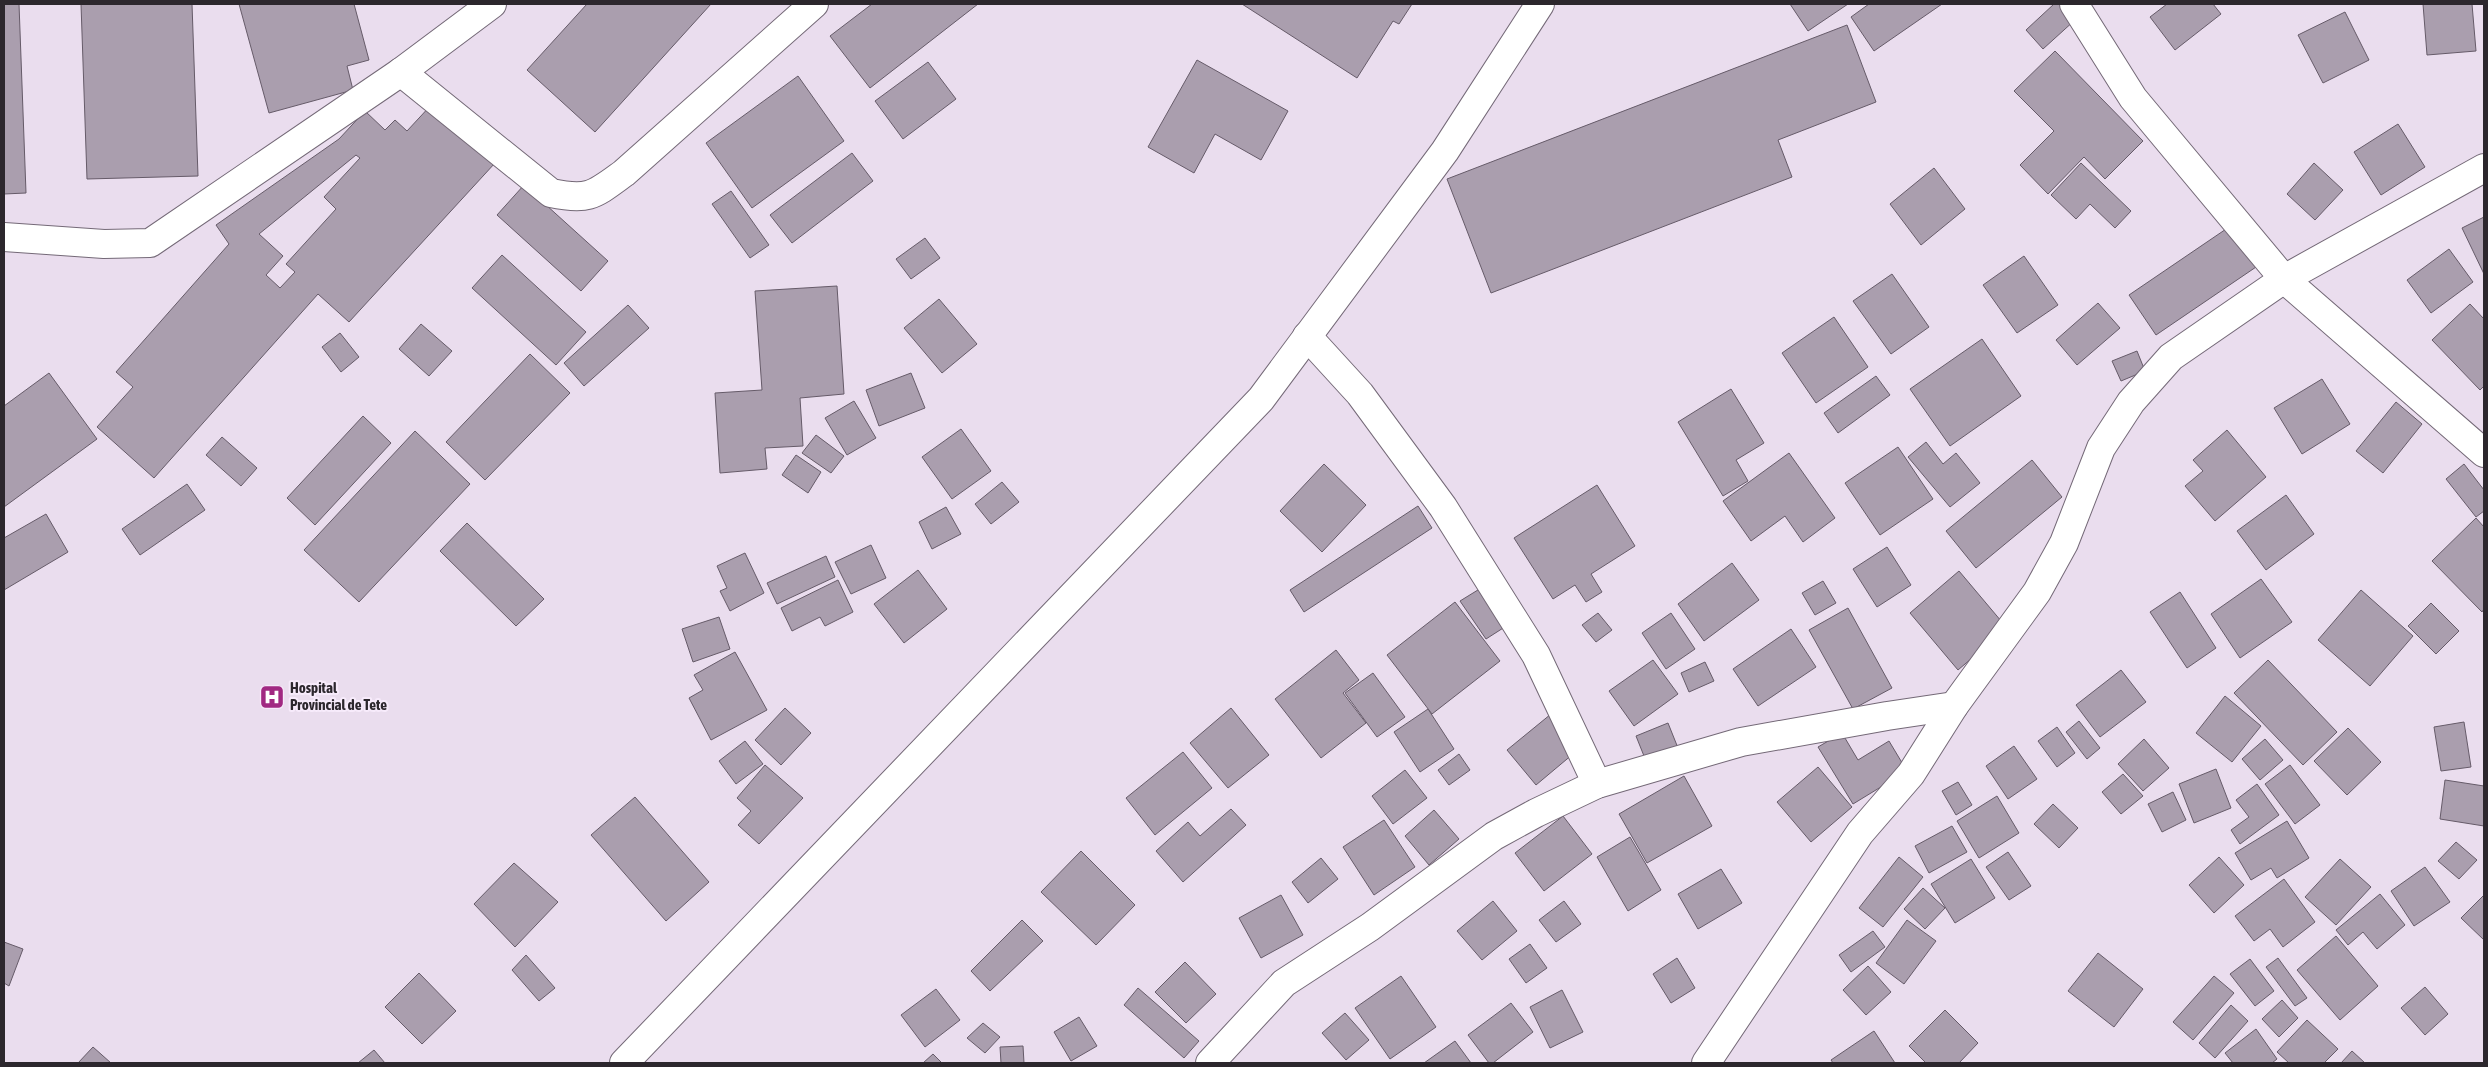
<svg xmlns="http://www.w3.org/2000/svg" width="2488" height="1067" viewBox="0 0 2488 1067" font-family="'Asap Condensed',sans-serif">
	<rect width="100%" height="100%" fill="#eaddee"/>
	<g fill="#aa9eae" stroke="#665b69" fill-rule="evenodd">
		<path d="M4 4H19L26 193 4 194Z"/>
		<path d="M81 4H192L198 176 87 179Z"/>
		<path d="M239 4H354L369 60 347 66 353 90 269 113Z"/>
		<path d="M587 4H711L595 132 527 70Z"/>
		<path d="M872 4H978L870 88 830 36Z"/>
		<path d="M1242 4H1412L1399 24 1393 21 1357 78Z"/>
		<path d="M1790 4H1848L1808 31Z"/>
		<path d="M1869 4H1942L1874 51 1851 17Z"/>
		<path d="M2054 4H2059L2075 20 2043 49 2026 30Z"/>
		<path d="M2167 4H2213L2221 14 2175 50 2150 17Z"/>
		<path d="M2423 4H2472L2476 51 2427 55Z"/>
		<path d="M2345 12 2369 60 2323 83 2298 35Z"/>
		<path d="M1847 25 1876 102 1778 140 1792 177 1491 293 1447 179Z"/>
		<path d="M2055 51 2143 141 2105 179 2084 157 2048 194 2020 165 2054 131 2014 91Z"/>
		<path d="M1197 60 1288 111 1261 160 1215 134 1194 173 1148 147Z"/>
		<path d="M928 62 956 99 903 139 875 101Z"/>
		<path d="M798 76 844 141 752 208 706 143Z"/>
		<path d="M432 104 495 163 349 322 318 294 154 478 97 427 133 387 116 372 229 244 216 225 339 139 365 111 385 130 395 120 407 131ZM356 155 360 158 324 197 336 209 286 264 295 272 280 288 266 275 283 256 259 234Z"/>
		<path d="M2398 124 2425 167 2381 195 2354 152Z"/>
		<path d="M852 153 873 181 792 243 770 215Z"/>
		<path d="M2081 163 2131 211 2115 228 2090 204 2076 219 2051 195Z"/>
		<path d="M2314 163 2343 190 2315 220 2287 194Z"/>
		<path d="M1934 168 1965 209 1921 245 1890 204Z"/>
		<path d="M524 185 608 261 581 291 497 215Z"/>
		<path d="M731 191 769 245 750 258 712 204Z"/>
		<path d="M2484 217V274L2462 228Z"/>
		<path d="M2232 225 2259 265 2156 335 2129 295Z"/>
		<path d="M925 238 940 258 911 279 896 259Z"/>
		<path d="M2449 249 2473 282 2431 313 2407 280Z"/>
		<path d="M502 255 586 332 556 365 472 288Z"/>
		<path d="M2024 256 2058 305 2017 333 1983 285Z"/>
		<path d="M1892 274 1929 327 1891 354 1853 301Z"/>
		<path d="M837 286 844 394 800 398 803 446 765 448 767 469 720 473 715 393 762 390 755 291Z"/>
		<path d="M939 299 977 344 942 373 904 328Z"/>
		<path d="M2098 303 2120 328 2077 365 2056 340Z"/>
		<path d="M2470 304 2484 319V386L2480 390 2432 340Z"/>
		<path d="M628 305 649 328 584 386 564 363Z"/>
		<path d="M1834 317 1868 367 1816 403 1782 353Z"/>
		<path d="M421 324 452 351 429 376 399 349Z"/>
		<path d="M340 333 359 357 341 372 322 347Z"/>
		<path d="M1982 339 2021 396 1950 446 1910 389Z"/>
		<path d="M2137 351 2145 371 2121 381 2112 361Z"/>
		<path d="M530 354 570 393 485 480 446 442Z"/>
		<path d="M49 373 97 439 4 507V406Z"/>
		<path d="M911 373 925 408 879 426 866 390Z"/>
		<path d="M1876 376 1890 395 1838 433 1824 413Z"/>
		<path d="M2322 379 2350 424 2302 454 2274 408Z"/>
		<path d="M1731 389 1764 443 1736 460 1748 481 1723 496 1678 422Z"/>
		<path d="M854 401 876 438 847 455 825 418Z"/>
		<path d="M2396 402 2422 424 2383 473 2356 451Z"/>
		<path d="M363 416 391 443 315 525 287 498Z"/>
		<path d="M961 429 991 471 952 499 922 457Z"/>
		<path d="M2227 430 2266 477 2215 521 2185 486 2203 471 2193 460Z"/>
		<path d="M415 431 470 484 359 602 304 550Z"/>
		<path d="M816 435 844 456 831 473 802 453Z"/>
		<path d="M222 437 257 468 241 486 206 455Z"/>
		<path d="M1926 442 1943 464 1956 453 1980 483 1950 507 1908 457Z"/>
		<path d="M1898 447 1933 499 1880 535 1845 483Z"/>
		<path d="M1789 453 1835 518 1803 542 1785 516 1751 541 1723 501Z"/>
		<path d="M796 455 821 472 808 493 782 475Z"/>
		<path d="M2032 460 2062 497 1976 568 1946 531Z"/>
		<path d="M1324 464 1366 505 1322 552 1280 511Z"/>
		<path d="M2464 464 2484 490V511L2476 517 2446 479Z"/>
		<path d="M1002 482 1019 502 991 524 975 504Z"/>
		<path d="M187 484 205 510 140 555 122 529Z"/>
		<path d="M1597 485 1635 546 1591 574 1602 592 1586 602 1575 585 1553 599 1514 538Z"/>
		<path d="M2286 495 2314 534 2266 570 2237 531Z"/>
		<path d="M1418 506 1432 528 1304 612 1290 590Z"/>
		<path d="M946 507 961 534 932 549 919 522Z"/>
		<path d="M46 514 68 552 4 590V538Z"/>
		<path d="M2476 518 2484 527V609L2482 612 2432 561Z"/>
		<path d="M467 523 544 599 516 626 440 551Z"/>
		<path d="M871 545 886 578 851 594 835 562Z"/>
		<path d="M1887 547 1911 585 1877 607 1853 569Z"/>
		<path d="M745 553 764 593 730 611 720 591 727 588 717 566Z"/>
		<path d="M826 556 835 577 777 604 767 583Z"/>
		<path d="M1732 563 1759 600 1704 641 1678 604Z"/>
		<path d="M918 570 947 609 904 643 874 604Z"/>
		<path d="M1959 571 2007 628 1958 670 1910 613Z"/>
		<path d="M2261 579 2292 622 2240 658 2211 614Z"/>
		<path d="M838 580 853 612 825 626 820 617 792 631 781 608Z"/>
		<path d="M1823 581 1836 603 1815 615 1802 593Z"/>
		<path d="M1486 585 1511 623 1486 639 1460 601Z"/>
		<path d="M2361 590 2413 636 2370 686 2318 640Z"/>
		<path d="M2180 592 2216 648 2187 668 2150 612Z"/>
		<path d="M1455 602 1500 661 1432 714 1387 655Z"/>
		<path d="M2431 603 2459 631 2436 654 2408 626Z"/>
		<path d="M1848 608 1892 688 1853 709 1809 630Z"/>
		<path d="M1598 613 1612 630 1596 642 1582 625Z"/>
		<path d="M1671 613 1695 649 1666 669 1642 633Z"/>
		<path d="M719 617 730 649 693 662 682 629Z"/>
		<path d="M1791 629 1816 667 1758 706 1733 669Z"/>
		<path d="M1336 650 1359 680 1343 693 1366 723 1321 758 1275 699Z"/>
		<path d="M735 652 767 710 711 740 689 698 703 690 694 675Z"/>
		<path d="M1653 660 1678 694 1634 726 1609 691Z"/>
		<path d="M2268 660 2337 732 2303 765 2234 693Z"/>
		<path d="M1705 662 1714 681 1689 692 1681 673Z"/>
		<path d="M2121 670 2146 702 2100 737 2076 705Z"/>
		<path d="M1373 673 1405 717 1377 737 1345 693Z"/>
		<path d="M2225 696 2261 726 2232 762 2196 733Z"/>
		<path d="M785 708 811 733 781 765 755 740Z"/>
		<path d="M1231 708 1269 755 1228 788 1190 743Z"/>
		<path d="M1428 709 1454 749 1420 772 1394 732Z"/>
		<path d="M1551 714 1579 749 1536 785 1507 750Z"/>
		<path d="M2079 721 2100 748 2087 759 2066 732Z"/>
		<path d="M2464 722 2471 767 2441 771 2434 727Z"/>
		<path d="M1668 723 1678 748 1646 761 1636 736Z"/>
		<path d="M2057 727 2075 753 2057 767 2038 741Z"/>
		<path d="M2348 728 2381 762 2347 795 2314 761Z"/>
		<path d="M1842 733 1858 760 1889 741 1907 771 1853 804 1818 747Z"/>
		<path d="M2144 739 2169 768 2143 791 2118 764Z"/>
		<path d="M2265 739 2283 760 2260 780 2242 759Z"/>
		<path d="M745 741 763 764 736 784 719 761Z"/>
		<path d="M2014 746 2037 779 2008 799 1986 766Z"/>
		<path d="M1183 752 1212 788 1155 835 1126 798Z"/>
		<path d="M1459 754 1470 770 1449 785 1438 770Z"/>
		<path d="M765 765 803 798 759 844 738 825 751 811 737 798Z"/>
		<path d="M2290 765 2320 805 2295 824 2265 784Z"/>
		<path d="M1818 767 1852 807 1811 842 1777 802Z"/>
		<path d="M2216 769 2231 808 2194 823 2179 784Z"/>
		<path d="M1405 770 1427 798 1393 824 1372 796Z"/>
		<path d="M2123 774 2143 796 2121 814 2102 792Z"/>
		<path d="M1684 776 1712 826 1647 863 1619 814Z"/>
		<path d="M2445 780 2484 786V826L2440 819Z"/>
		<path d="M1958 782 1972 805 1956 815 1942 791Z"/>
		<path d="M2257 784 2279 815 2240 844 2231 830 2249 817 2236 800Z"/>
		<path d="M2173 792 2186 820 2162 832 2148 804Z"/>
		<path d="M1997 796 2019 833 1979 858 1957 821Z"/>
		<path d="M635 797 709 882 666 921 591 835Z"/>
		<path d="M2053 804 2078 828 2059 848 2034 824Z"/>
		<path d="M1231 809 1246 825 1183 882 1156 851 1188 822 1200 836Z"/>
		<path d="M1434 810 1459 839 1429 865 1405 836Z"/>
		<path d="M1563 816 1592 854 1544 891 1515 853Z"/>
		<path d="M1384 820 1415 867 1374 895 1343 847Z"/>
		<path d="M2287 821 2309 858 2277 878 2271 868 2251 880 2235 853Z"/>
		<path d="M1952 826 1967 852 1929 873 1915 846Z"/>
		<path d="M1630 837 1661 890 1628 911 1597 857Z"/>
		<path d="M2456 842 2477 860 2459 879 2438 861Z"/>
		<path d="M1081 851 1135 905 1096 945 1041 892Z"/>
		<path d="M2008 852 2031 886 2009 900 1986 867Z"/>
		<path d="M1899 857 1923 877 1883 927 1859 908Z"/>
		<path d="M2219 857 2244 885 2214 913 2189 885Z"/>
		<path d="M1321 858 1338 879 1308 903 1292 882Z"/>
		<path d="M1971 859 1995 898 1955 923 1931 884Z"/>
		<path d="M2340 859 2371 887 2336 925 2305 897Z"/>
		<path d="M514 863 558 902 515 947 474 904Z"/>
		<path d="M2425 867 2450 902 2414 926 2391 891Z"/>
		<path d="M1721 869 1742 903 1698 929 1678 894Z"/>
		<path d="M2284 879 2315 922 2283 947 2270 929 2254 941 2235 916Z"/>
		<path d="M1923 888 1945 908 1925 929 1904 909Z"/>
		<path d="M2380 894 2405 925 2377 949 2363 932 2348 945 2336 930Z"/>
		<path d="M1281 895 1303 935 1261 958 1239 918Z"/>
		<path d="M2484 895V940L2461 918Z"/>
		<path d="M1493 901 1517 931 1482 960 1457 931Z"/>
		<path d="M1564 901 1581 924 1556 942 1539 920Z"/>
		<path d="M1022 920 1043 941 990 991 971 971Z"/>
		<path d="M1907 920 1936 941 1904 984 1876 963Z"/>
		<path d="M1873 931 1885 947 1851 972 1839 955Z"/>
		<path d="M2336 936 2378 986 2340 1020 2297 970Z"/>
		<path d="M4 942 23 949 9 986 4 983Z"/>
		<path d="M1530 944 1547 968 1526 983 1509 959Z"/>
		<path d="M2098 953 2143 989 2114 1027 2068 991Z"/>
		<path d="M526 955 555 988 539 1001 512 970Z"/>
		<path d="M1677 958 1695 988 1671 1003 1653 974Z"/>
		<path d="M2278 958 2307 998 2295 1006 2266 967Z"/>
		<path d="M2250 959 2274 991 2255 1006 2230 974Z"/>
		<path d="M1185 962 1216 994 1186 1023 1155 992Z"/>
		<path d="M1868 966 1891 992 1866 1015 1843 990Z"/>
		<path d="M419 973 456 1011 422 1044 385 1007Z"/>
		<path d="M1401 976 1436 1027 1390 1059 1355 1008Z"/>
		<path d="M2214 976 2234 993 2193 1040 2173 1022Z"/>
		<path d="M2425 987 2448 1014 2425 1035 2401 1008Z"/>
		<path d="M1138 988 1199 1041 1184 1058 1124 1005Z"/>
		<path d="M936 989 960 1020 925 1047 901 1015Z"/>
		<path d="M1562 990 1583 1032 1550 1048 1530 1007Z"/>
		<path d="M2282 1000 2298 1018 2279 1037 2262 1019Z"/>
		<path d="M1511 1003 1533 1032 1493 1063H1489L1468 1035Z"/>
		<path d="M2231 1005 2248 1021 2215 1058 2199 1043Z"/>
		<path d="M1945 1010 1978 1043 1959 1063H1926L1909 1046Z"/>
		<path d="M1345 1013 1369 1040 1346 1060 1322 1033Z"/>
		<path d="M1079 1017 1097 1046 1071 1061 1054 1032Z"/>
		<path d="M2307 1020 2338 1049 2324 1063H2289L2277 1052Z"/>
		<path d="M983 1023 1000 1037 985 1053 967 1038Z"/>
		<path d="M2256 1029 2277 1059 2272 1063H2233L2225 1053Z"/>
		<path d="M1874 1031 1895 1063H1833L1831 1060Z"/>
		<path d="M1455 1041 1471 1063H1424Z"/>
		<path d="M1023 1046 1024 1063H1001L1000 1047Z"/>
		<path d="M93 1047 111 1063H78Z"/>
		<path d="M374 1050 385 1063H358Z"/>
		<path d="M2352 1051 2365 1063H2341Z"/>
		<path d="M933 1054 942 1063H923Z"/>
	</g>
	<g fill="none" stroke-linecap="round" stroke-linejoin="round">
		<defs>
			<g id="minor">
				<path d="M2074 4 2133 98 2284 279 2484 453"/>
				<path d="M401 72 551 193C589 201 594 195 624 173L814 4"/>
				<path d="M4 237 104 244 150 243 401 72 492 4"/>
				<path d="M1307 336 1360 394 1443 507 1536 655 1597 784"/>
				<path d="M624 1063 1261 399 1445 151 1540 4"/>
				<path d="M1210 1063 1284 983 1370 927 1494 836 1536 813 1597 784 1741 742 1887 716 1954 706"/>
				<path d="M1706 1063 1860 833 1911 774 1954 706 2037 592 2064 543 2101 448 2131 402 2171 357 2284 279 2484 168"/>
			</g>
		</defs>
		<use href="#minor" stroke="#746977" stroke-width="30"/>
		<use href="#minor" stroke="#fff" stroke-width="28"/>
	</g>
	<defs>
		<symbol id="hospital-square" viewBox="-11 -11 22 22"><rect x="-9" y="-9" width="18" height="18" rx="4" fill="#a12982" stroke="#f7ebfb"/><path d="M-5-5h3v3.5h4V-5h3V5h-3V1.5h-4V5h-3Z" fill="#fff"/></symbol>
	</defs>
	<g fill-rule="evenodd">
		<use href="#hospital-square" x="258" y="683" width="28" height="28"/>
	</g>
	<g text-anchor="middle" stroke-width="4" stroke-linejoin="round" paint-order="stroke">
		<g font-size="15" font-weight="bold" fill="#2c272d" stroke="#f7ebfb" text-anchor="start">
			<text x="290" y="693">Hospital<tspan x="290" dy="17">Provincial de Tete</tspan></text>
		</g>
	</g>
	<rect width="2488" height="1067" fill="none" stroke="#2c272d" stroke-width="10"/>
</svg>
